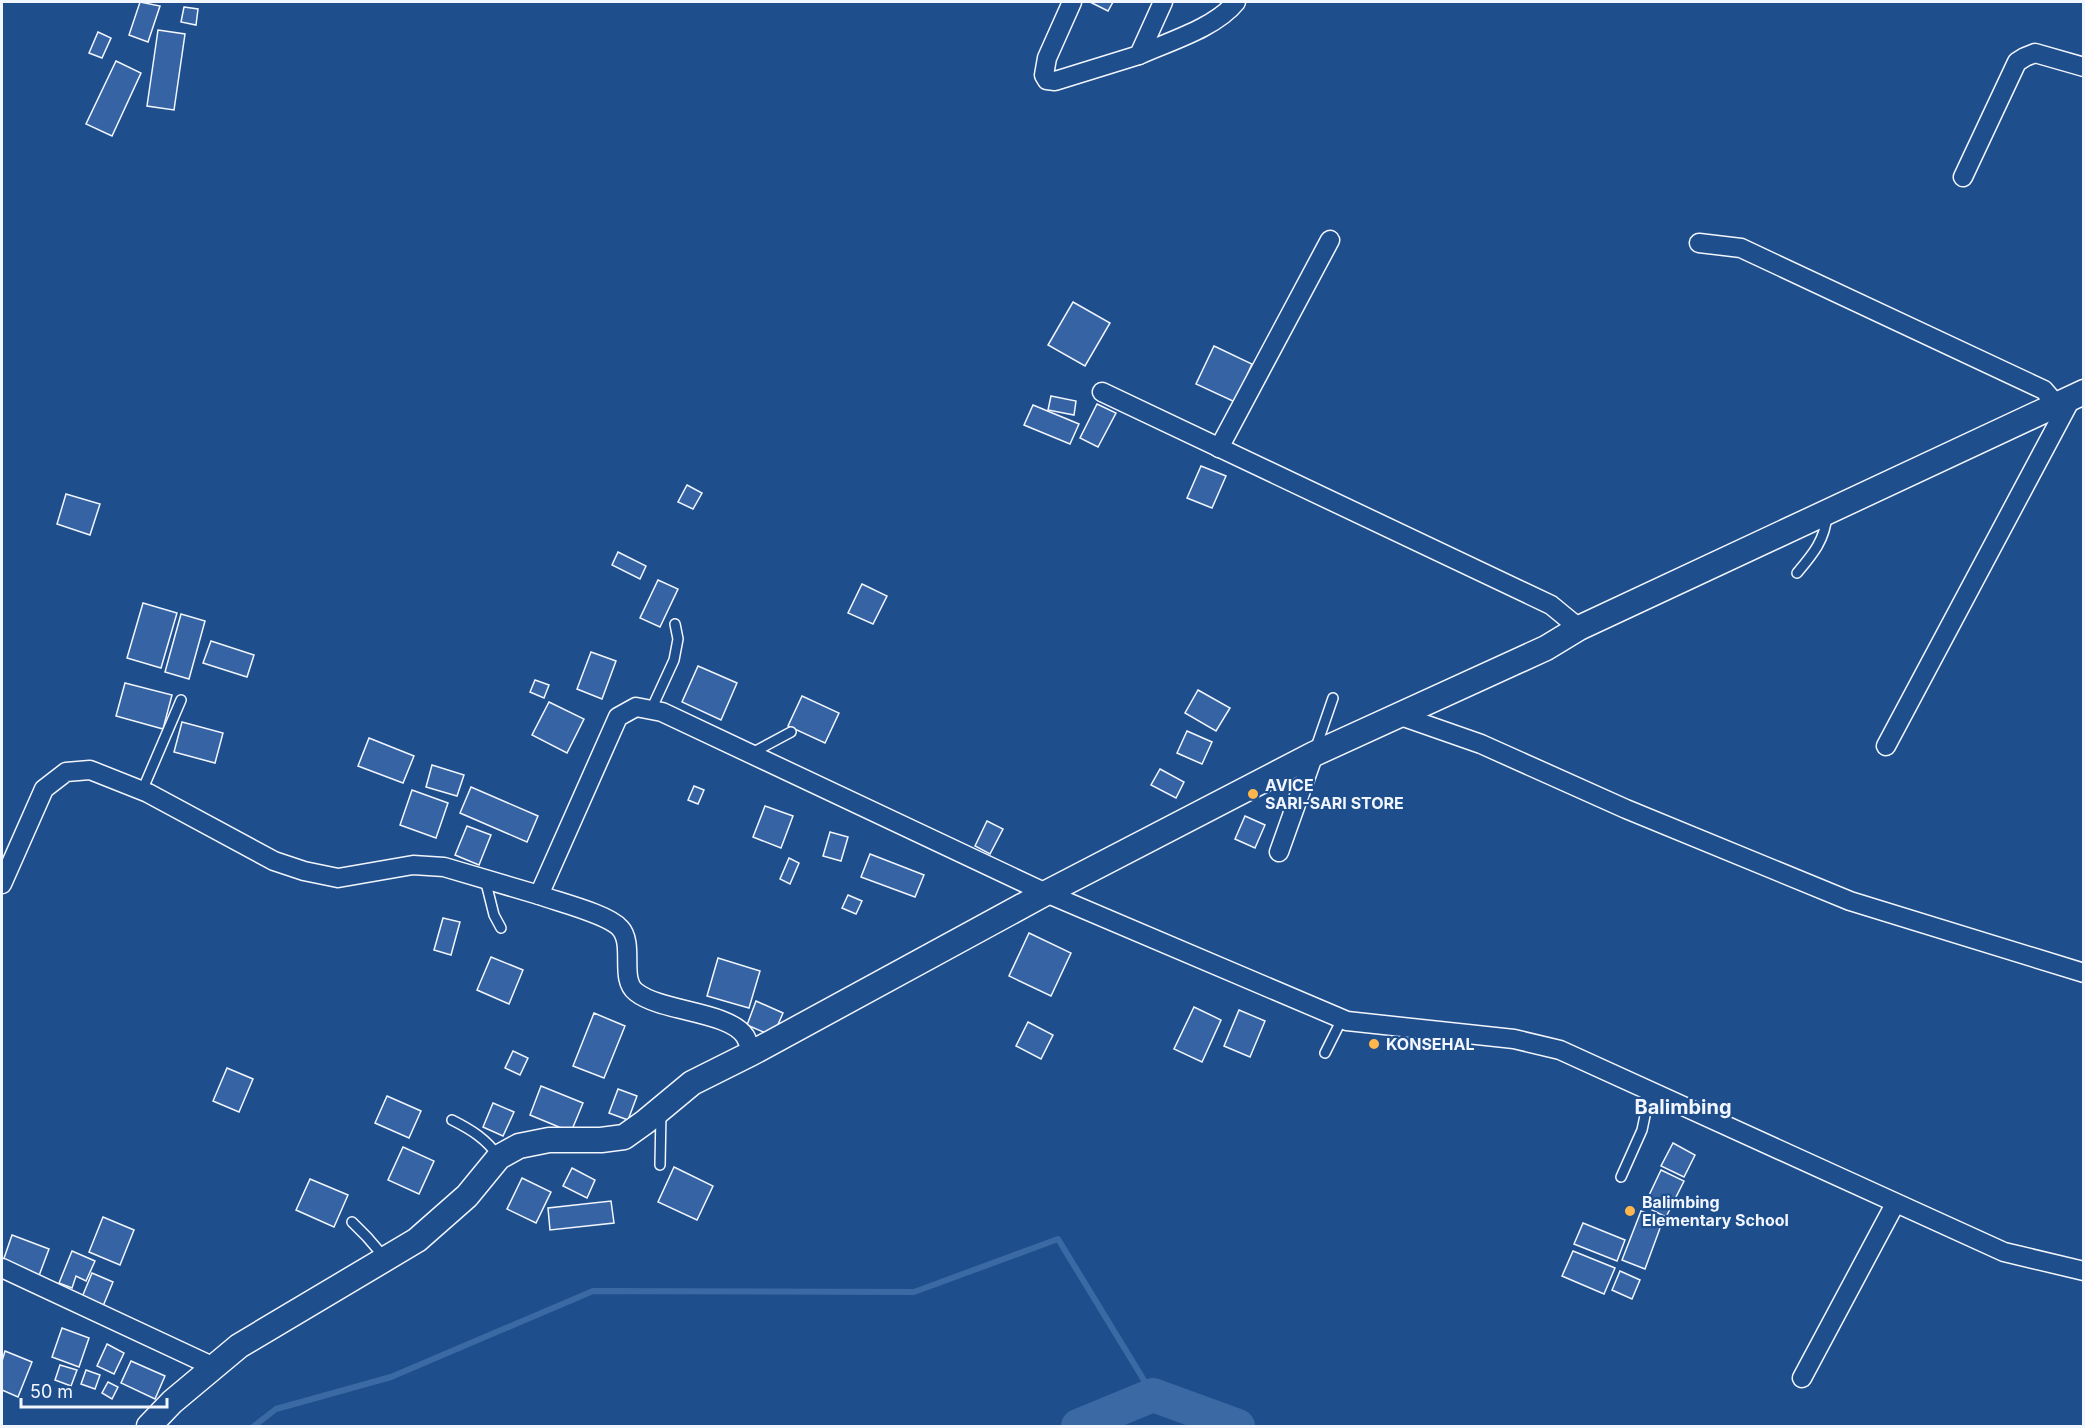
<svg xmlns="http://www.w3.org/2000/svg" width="2085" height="1428" viewBox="0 0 2085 1428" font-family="Inter,sans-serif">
	<rect width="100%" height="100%" fill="#1f4e8c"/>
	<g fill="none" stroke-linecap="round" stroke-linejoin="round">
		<path stroke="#3b69a3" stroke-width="6" d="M254 1426 276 1409 391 1377 593 1291 914 1292 1058 1239 1153 1395"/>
		<path stroke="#3b69a3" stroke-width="34" d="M1078 1426 1153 1395 1238 1426"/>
	</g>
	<g fill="#3563a3" stroke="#f2f6ff" stroke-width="1.5">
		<path d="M140 2 160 6 148 42 129 35Z"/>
		<path d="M1090 2H1113L1108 11Z"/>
		<path d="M184 7 198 9 196 25 181 22Z"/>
		<path d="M158 30 185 34 174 110 147 106Z"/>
		<path d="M98 32 111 38 102 58 89 53Z"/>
		<path d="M116 61 141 73 112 136 86 124Z"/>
		<path d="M1073 302 1110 323 1085 366 1048 345Z"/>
		<path d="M1214 346 1252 364 1235 402 1196 384Z"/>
		<path d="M1051 396 1076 401 1074 415 1048 410Z"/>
		<path d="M1097 404 1116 413 1098 447 1080 438Z"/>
		<path d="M1033 405 1079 424 1070 444 1024 425Z"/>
		<path d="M1201 466 1226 476 1212 508 1187 498Z"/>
		<path d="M687 485 702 493 693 509 678 502Z"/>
		<path d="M66 494 100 504 90 535 57 524Z"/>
		<path d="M618 552 646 566 640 579 612 565Z"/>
		<path d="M658 580 678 589 660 627 640 618Z"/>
		<path d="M862 584 887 596 873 624 848 613Z"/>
		<path d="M143 603 177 613 161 668 127 658Z"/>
		<path d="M181 614 205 621 189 679 165 672Z"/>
		<path d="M211 641 254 655 247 677 203 663Z"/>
		<path d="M591 652 616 661 602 699 577 689Z"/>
		<path d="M698 666 737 683 721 720 682 702Z"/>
		<path d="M535 680 549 685 544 698 530 692Z"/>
		<path d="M125 683 172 695 163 729 116 716Z"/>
		<path d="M1198 690 1230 708 1216 731 1185 713Z"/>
		<path d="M802 696 839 713 825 743 788 726Z"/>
		<path d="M549 702 584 719 567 753 532 735Z"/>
		<path d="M182 722 223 733 215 763 174 752Z"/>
		<path d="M1187 731 1212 742 1202 764 1177 753Z"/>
		<path d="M369 738 414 756 403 783 358 766Z"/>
		<path d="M432 765 464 775 457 796 426 787Z"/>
		<path d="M1160 769 1184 782 1176 798 1151 785Z"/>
		<path d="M694 786 704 790 698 804 688 800Z"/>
		<path d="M471 787 538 816 527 842 460 813Z"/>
		<path d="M412 790 448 803 436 838 400 825Z"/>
		<path d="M765 806 793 816 781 848 753 837Z"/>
		<path d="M1245 816 1265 825 1255 848 1235 839Z"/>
		<path d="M987 821 1003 829 990 854 975 846Z"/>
		<path d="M467 826 491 835 479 865 455 855Z"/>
		<path d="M830 832 848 837 841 861 823 856Z"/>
		<path d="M870 854 924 875 915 897 861 877Z"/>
		<path d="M789 858 799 863 790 884 780 879Z"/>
		<path d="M848 895 862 901 856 914 842 908Z"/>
		<path d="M443 918 460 922 451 955 434 950Z"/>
		<path d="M1029 933 1071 953 1051 996 1009 976Z"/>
		<path d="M491 957 523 970 509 1004 477 990Z"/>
		<path d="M718 958 760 971 749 1008 707 996Z"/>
		<path d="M756 1001 783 1013 773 1036 747 1025Z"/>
		<path d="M1194 1007 1221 1020 1202 1062 1174 1049Z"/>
		<path d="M1239 1010 1265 1021 1250 1057 1224 1046Z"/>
		<path d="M594 1013 625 1026 604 1078 573 1066Z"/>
		<path d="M1028 1022 1053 1035 1041 1059 1016 1046Z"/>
		<path d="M513 1051 528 1058 520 1075 505 1068Z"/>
		<path d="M227 1068 253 1079 239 1112 213 1101Z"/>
		<path d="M541 1086 583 1103 571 1132 530 1115Z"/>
		<path d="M618 1089 637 1096 628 1120 609 1113Z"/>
		<path d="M387 1096 421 1111 409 1138 375 1123Z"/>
		<path d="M493 1103 514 1112 503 1136 483 1127Z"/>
		<path d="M1673 1143 1695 1155 1684 1177 1661 1166Z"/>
		<path d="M403 1147 434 1161 419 1194 388 1180Z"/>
		<path d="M674 1167 713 1186 697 1220 658 1202Z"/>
		<path d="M572 1168 595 1180 587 1198 563 1186Z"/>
		<path d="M1661 1170 1684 1181 1666 1217 1644 1206Z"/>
		<path d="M522 1178 551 1192 536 1223 507 1209Z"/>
		<path d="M310 1179 348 1195 334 1227 296 1210Z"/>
		<path d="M611 1201 614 1223 550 1230 548 1208Z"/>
		<path d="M1641 1211 1663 1220 1645 1269 1622 1260Z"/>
		<path d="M103 1217 134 1230 120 1265 89 1252Z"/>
		<path d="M1583 1223 1625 1240 1617 1261 1574 1244Z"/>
		<path d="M12 1235 49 1249 37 1281 2 1264Z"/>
		<path d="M72 1251 95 1261 86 1281 76 1276 72 1288 59 1283Z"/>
		<path d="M1573 1251 1615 1268 1604 1294 1562 1276Z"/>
		<path d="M1620 1271 1640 1280 1632 1299 1612 1290Z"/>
		<path d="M92 1273 113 1282 101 1311 80 1302Z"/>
		<path d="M62 1328 89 1338 79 1367 52 1357Z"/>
		<path d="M107 1344 124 1353 114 1374 97 1366Z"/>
		<path d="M5 1351 32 1362 18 1397 2 1390V1361Z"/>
		<path d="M131 1361 165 1376 155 1399 121 1383Z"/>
		<path d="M60 1365 77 1370 71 1386 55 1380Z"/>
		<path d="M86 1370 100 1375 95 1389 81 1384Z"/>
		<path d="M108 1382 118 1387 112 1399 102 1393Z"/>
	</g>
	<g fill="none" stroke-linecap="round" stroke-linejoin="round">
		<defs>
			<g id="lane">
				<path d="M1797 573C1813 554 1825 540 1827 515"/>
				<path d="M651 710 674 660 678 639 675 624"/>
				<path d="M1315 750 1333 698"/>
				<path d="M750 754 791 732"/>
				<path d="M142 791 181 700"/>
				<path d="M485 879 494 915 501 928"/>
				<path d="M1325 1053 1342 1019"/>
				<path d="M452 1120C472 1130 486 1139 499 1157"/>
				<path d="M660 1165 661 1112"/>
				<path d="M1621 1177 1642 1130 1650 1092"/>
				<path d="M352 1222 367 1237 385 1258"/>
			</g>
			<g id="street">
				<path d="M1072 2 1047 58 1044 75 1047 80 1055 81 1139 55 1163 2"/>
				<path d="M1139 55C1170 41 1215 28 1236 2"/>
				<path d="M1963 177 2017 62 2025 57 2035 53 2084 67"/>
				<path d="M1699 243 1741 248 2044 390 2050 397 2054 407"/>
				<path d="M1102 392 1551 605 1579 628"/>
				<path d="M1219 448 1330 240"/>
				<path d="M1398 715 1481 744 1626 809 1850 901 2084 973"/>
				<path d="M1886 746 2071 399"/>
				<path d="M1279 852 1314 754"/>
				<path d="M2 884 44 789 66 772 90 770 148 793 274 861 304 871 338 878 413 865 444 867 539 895 618 717 636 707 662 712 1046 893 1347 1021 1514 1039 1560 1050 2004 1252 2084 1271"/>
				<path d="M539 895C558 902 608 914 620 928 635 944 619 979 636 992 661 1012 728 1011 745 1036 748 1041 750 1048 752 1053"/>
				<path d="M2 1268 214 1367"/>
				<path d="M1802 1378 1895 1204"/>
			</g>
			<path id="secondary" d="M149 1426 172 1402 239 1346 417 1240 467 1196 499 1157 519 1146 549 1140H601L624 1137 645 1122 692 1083 752 1053 1046 893 1314 754 1546 648 1579 628 2084 392"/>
		</defs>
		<use href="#lane" stroke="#f2f6ff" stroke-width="12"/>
		<use href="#street" stroke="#f2f6ff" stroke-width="21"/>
		<use href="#secondary" stroke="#f2f6ff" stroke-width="27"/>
		<use href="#lane" stroke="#1f4e8c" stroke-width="9"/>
		<use href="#street" stroke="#1f4e8c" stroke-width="18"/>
		<use href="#secondary" stroke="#1f4e8c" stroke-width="24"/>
	</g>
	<g fill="#ffb74d" stroke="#1f4e8c" stroke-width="2">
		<circle cx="1253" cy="794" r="6"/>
		<circle cx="1374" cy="1044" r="6"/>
		<circle cx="1630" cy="1211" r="6"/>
	</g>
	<g text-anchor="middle" stroke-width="4.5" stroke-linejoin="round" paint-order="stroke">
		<g font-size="16" font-weight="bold" fill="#f2f6ff" stroke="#1f4e8c" text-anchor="start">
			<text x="1265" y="791">AVICE<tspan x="1265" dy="18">SARI-SARI STORE</tspan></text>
			<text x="1386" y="1050">KONSEHAL</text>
			<text x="1642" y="1208">Balimbing<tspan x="1642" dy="18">Elementary School</tspan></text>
		</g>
		<g font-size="20" font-weight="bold" fill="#f2f6ff" stroke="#1f4e8c">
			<text x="1683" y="1114">Balimbing</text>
		</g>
	</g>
	<rect width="2085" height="1428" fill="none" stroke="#f2f6ff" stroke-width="6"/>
	<path d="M21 1398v9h146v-9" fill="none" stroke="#f2f6ff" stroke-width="3"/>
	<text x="30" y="1398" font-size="18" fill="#f2f6ff" stroke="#1f4e8c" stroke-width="4.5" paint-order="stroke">50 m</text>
</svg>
